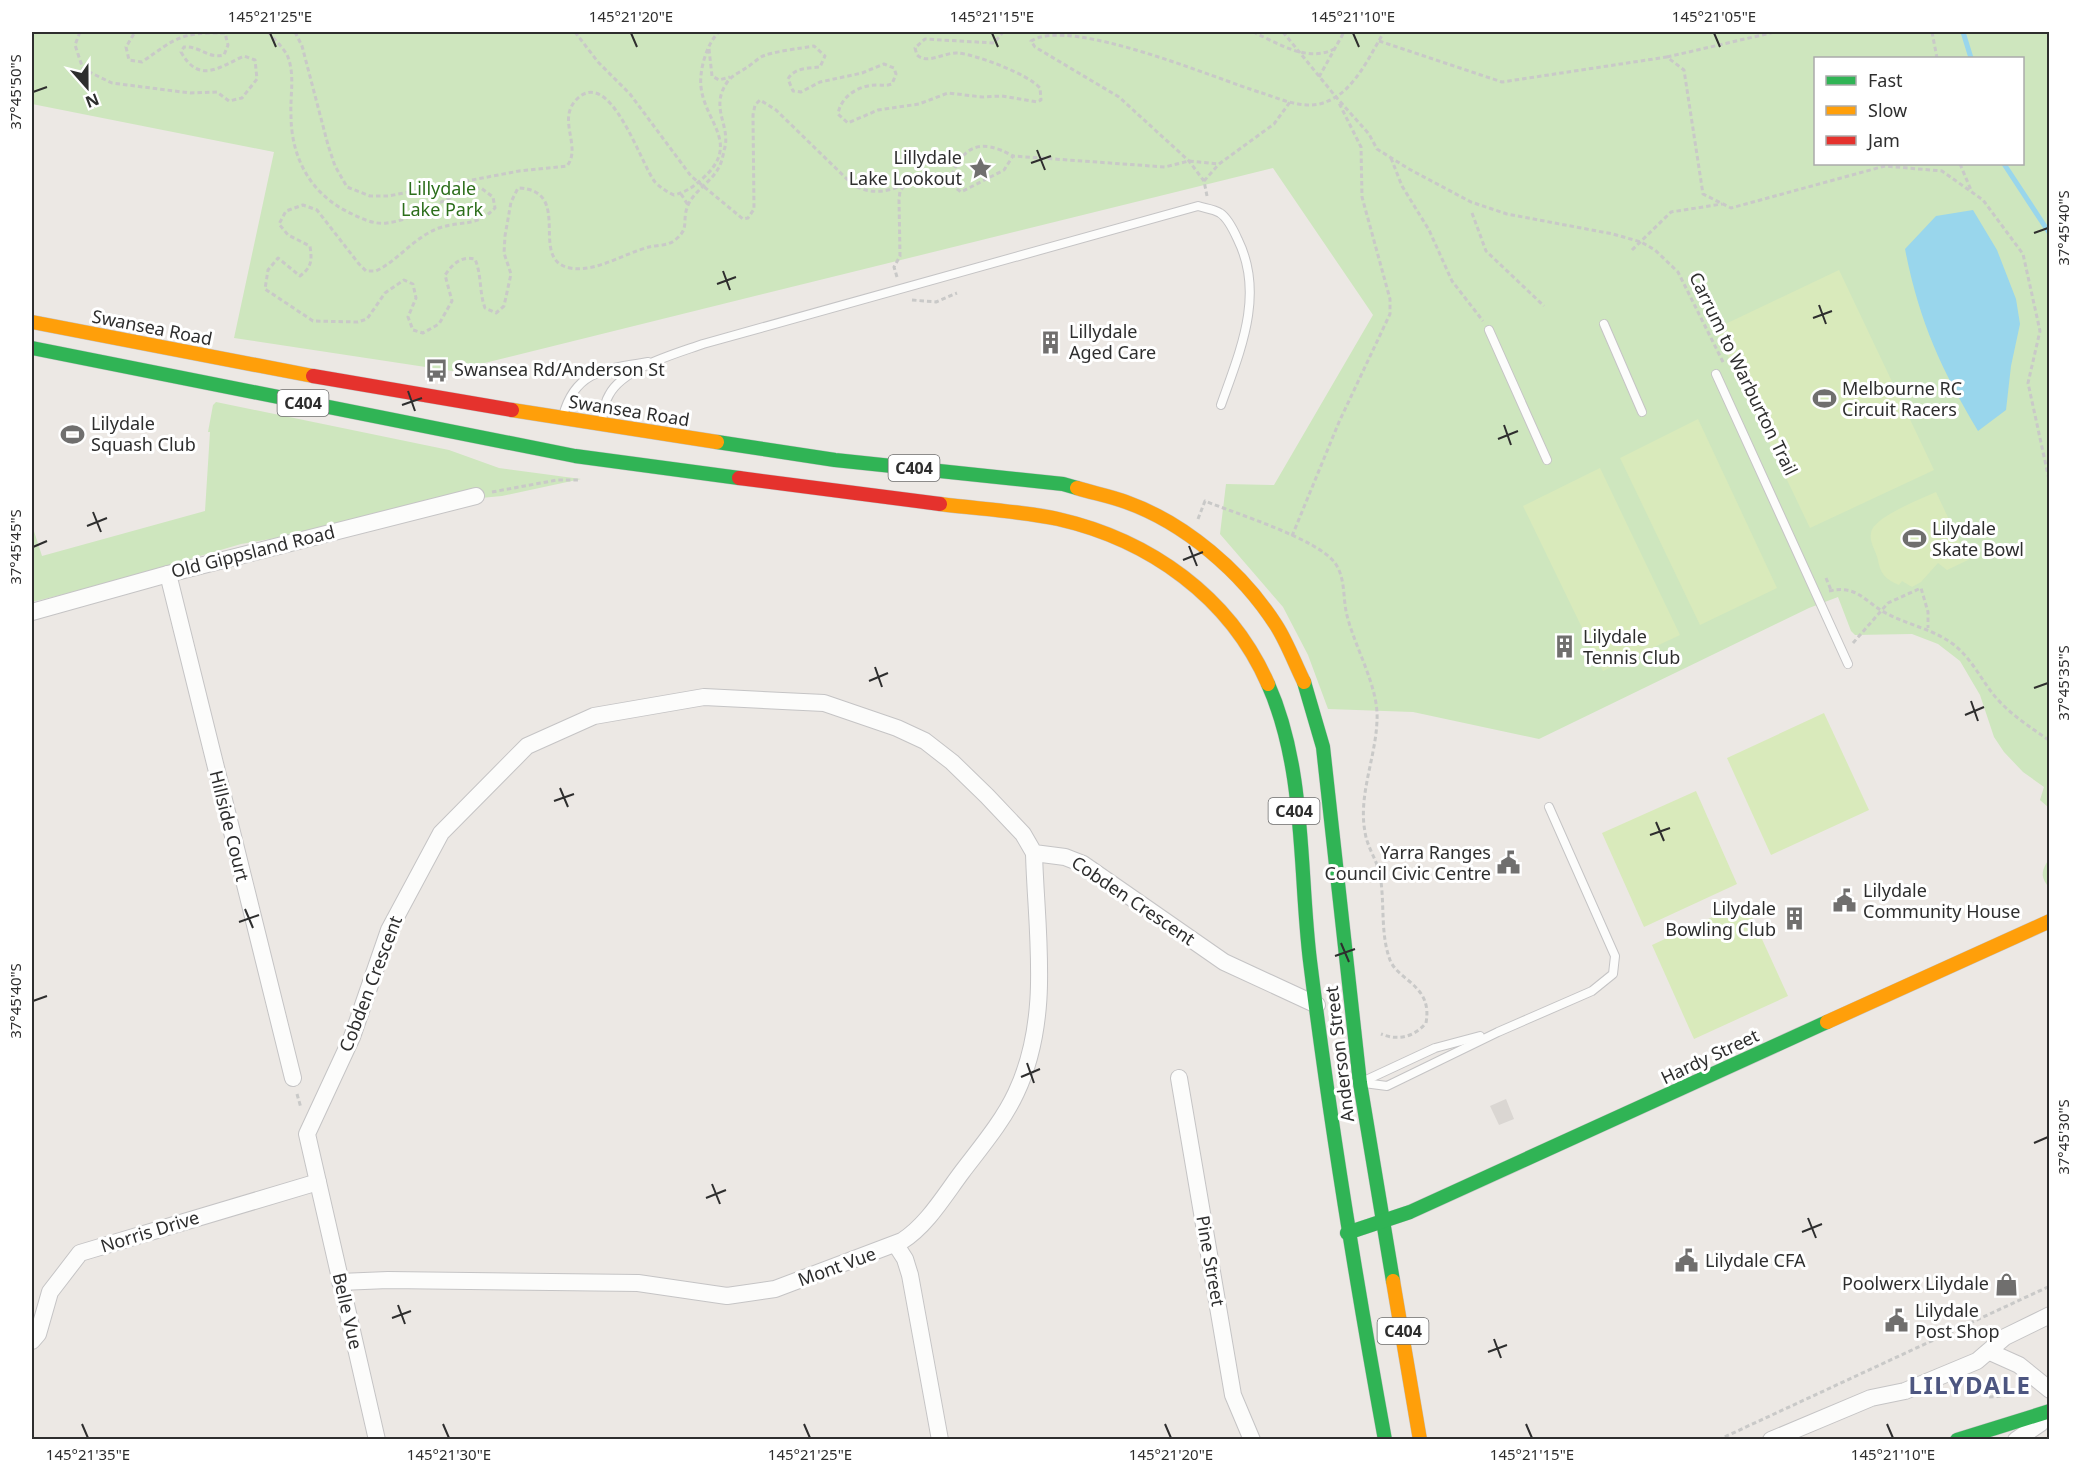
<svg xmlns="http://www.w3.org/2000/svg" width="2081" height="1471" viewBox="0 0 2081 1471" font-family="'Noto Sans',sans-serif">
	<rect width="100%" height="100%" fill="#ece8e4"/>
	<g fill="#cee6be" fill-rule="evenodd">
		<path d="M32 32H2049V808L2040 800 2044 787 2023 772 2004 752 1994 737 1980 695 1960 661 1938 644 1912 634 1855 635 1851 631 1838 597 1809 608 1539 739 1413 712 1328 709 1308 655 1283 607 1220 534 1226 484 1274 485 1373 315 1273 168 452 371 234 338 274 152 32 104ZM1816 58H2022V164H1816Z"/>
		<path d="M216 402 449 450 499 468 581 479 502 496 459 500 346 526 241 544 105 584 32 602V525L42 556 205 511 210 432H208L213 405Z"/>
		<path d="M2049 859V885H2047C2040 875 2042 870 2049 859Z"/>
	</g>
	<g fill="#d9eabb">
		<path d="M1839 270 1934 470 1810 528 1715 329Z"/>
		<path d="M1698 419 1777 588 1700 625 1620 458Z"/>
		<path d="M1600 468 1680 635 1603 671 1523 506Z"/>
		<path d="M1936 492 1968 560 1947 570 1938 563 1921 582 1912 587 1902 581 1899 585C1885 579 1880 573 1878 560 1876 551 1869 542 1871 533 1873 517 1921 499 1936 492Z"/>
		<path d="M1824 713 1869 810 1771 855 1727 758Z"/>
		<path d="M1696 791 1737 884 1644 927 1602 833Z"/>
		<path d="M1745 902 1788 996 1694 1039 1652 945Z"/>
	</g>
	<path fill="#dad6d2" d="M1506 1099 1514 1119 1499 1125 1490 1106Z"/>
	<path fill="#99d6ec" d="M1973 210 1997 250 2016 299 2020 324 2011 366 2006 410 1978 431C1941 369 1919 321 1905 249L1936 216Z"/>
	<g fill="none" stroke-linecap="round" stroke-linejoin="round">
		<g stroke="#99d6ec" stroke-width="5">
			<path d="M1963 32 1971 58"/>
			<path d="M2004 164 2050 234"/>
		</g>
		<defs>
			<g id="lane">
				<path d="M1604 324 1642 412"/>
				<path d="M1489 330 1547 460"/>
				<path d="M1716 374 1848 664"/>
				<path d="M563 416C575 370 606 369 648 362"/>
				<path d="M602 422C603 414 604 403 609 395 623 368 675 354 703 344L1198 206C1204 208 1214 209 1220 213 1228 218 1234 231 1238 240 1265 295 1240 351 1221 405"/>
				<path d="M1364 1081 1435 1048 1480 1036"/>
				<path d="M1364 1083 1387 1086 1498 1032 1592 991 1613 974 1615 956 1549 807"/>
			</g>
			<g id="street">
				<path d="M168 574 293 1078"/>
				<path d="M32 612 168 574 476 496"/>
				<path d="M1179 1078 1233 1395 1252 1440"/>
				<path d="M896 1245 905 1259 910 1275 940 1440"/>
				<path d="M340 1282 388 1280 638 1283 727 1296 775 1289 902 1241C927 1225 944 1196 962 1172 981 1147 1003 1121 1016 1093 1052 1017 1036 932 1034 853"/>
				<path d="M32 1341 38 1334 50 1292 80 1253 318 1182"/>
				<path d="M1990 1352 2019 1365 2050 1390"/>
				<path d="M377 1440 307 1134 352 1037 389 930 441 833 527 746 594 716 704 697 824 703 897 728 925 741 952 762 987 796 1023 834 1034 853 1065 857 1083 864 1224 962 1317 1005"/>
				<path d="M1771 1440 1871 1398 1905 1391 1977 1361 2005 1337 2050 1315"/>
				<path d="M2016 1440 2041 1423"/>
			</g>
			<g id="fast">
				<path d="M32 348 575 456 739 478"/>
				<path d="M717 442 835 460 1063 484 1077 488"/>
				<path d="M1304 682 1323 747 1360 1083 1393 1281"/>
				<path d="M1268 684C1306 769 1299 871 1310 961 1330 1122 1356 1281 1385 1440"/>
				<path d="M1347 1233 1410 1212 1827 1022"/>
				<path d="M1957 1440 2050 1411"/>
			</g>
			<g id="slow">
				<path d="M32 322 313 376"/>
				<path d="M512 410 717 442"/>
				<path d="M1077 488C1093 493 1110 496 1126 502 1185 523 1242 572 1276 625 1287 642 1295 664 1304 682"/>
				<path d="M940 504C979 509 1020 511 1058 519 1150 540 1230 597 1268 684"/>
				<path d="M1827 1022 2050 921"/>
				<path d="M1393 1281 1420 1440"/>
			</g>
			<g id="jam">
				<path d="M313 376 512 410"/>
				<path d="M739 478 940 504"/>
			</g>
		</defs>
		<use href="#lane" stroke="#c5c4c5" stroke-width="10"/>
		<use href="#street" stroke="#c5c4c5" stroke-width="18"/>
		<use href="#fast" stroke="#c5c4c5" stroke-width="15"/>
		<use href="#slow" stroke="#c5c4c5" stroke-width="15"/>
		<use href="#jam" stroke="#c5c4c5" stroke-width="15"/>
		<g stroke="#c9c9c8" stroke-width="3" stroke-dasharray="4.5 3" stroke-linecap="butt">
			<path d="M80 32 75 45 83 69 112 83 190 93 217 92 229 101 242 98 257 79 255 60 244 56C218 68 199 84 181 52L184 47C201 46 207 59 224 55L228 45 225 33C181 32 176 38 142 62L129 60 126 47 135 32"/>
			<path d="M268 32C274 39 284 48 288 57 295 77 290 94 291 115 291 157 310 193 348 212 360 218 374 225 387 223 420 219 451 191 481 188L493 197 495 208C475 228 462 220 439 228 414 237 399 260 376 271H366L359 264 317 210 303 205 286 211 279 224 288 235 310 246C312 260 312 267 300 276L278 258 268 270 265 289 313 321 358 322 367 319 385 293 404 280 413 284 416 298 408 317 413 330 423 333 439 324 452 301 445 275C453 264 460 256 475 259 482 276 479 292 485 308L496 313 504 306 511 274 504 253 505 236 511 202 518 188C575 190 527 260 570 268 595 273 625 253 649 247 657 245 668 246 675 240 690 228 682 222 687 208 692 192 710 183 718 169 722 163 723 154 725 147 730 124 709 107 728 81 733 75 740 72 746 68 751 65 756 60 761 57 769 52 803 48 814 46L825 56 820 67C808 68 794 68 788 79L793 91 801 92 820 82 862 73 884 64 894 68 896 74 892 84C886 86 883 85 877 85 859 85 841 96 838 114L848 123 878 110 919 104 948 93 982 97 1002 96 1037 102 1041 100 1040 88C1028 74 977 55 958 53 944 52 928 65 917 55L915 48 925 39 994 43 1003 32"/>
			<path d="M295 32 302 46 328 145 335 166 347 187 370 196H388L519 171 567 166C582 147 557 120 576 100 610 64 641 165 655 182 661 188 667 192 674 195 686 192 693 187 702 179 742 144 705 123 701 87 699 70 707 43 719 32"/>
			<path d="M575 32 598 62 630 94 691 176 743 219 748 218 754 209 753 115 755 105 760 100 776 110 852 184C894 210 919 156 961 192L1004 170 1013 156 1165 167 1189 161 1219 164 1274 124 1290 102"/>
			<path d="M1253 32C1278 43 1307 63 1334 49"/>
			<path d="M1283 32 1336 97 1369 134 1377 149 1409 169 1471 202 1507 214 1613 234 1641 242 1655 250 1678 272 1724 364"/>
			<path d="M1932 32 1937 58"/>
			<path d="M1379 41 1502 82 1667 57 1684 70 1703 194 1731 208 1885 166 1942 171 1983 200 2023 254 2040 331 2028 383 2050 484"/>
			<path d="M709 49 712 76 719 80 730 77"/>
			<path d="M1667 57 1775 32"/>
			<path d="M1319 77 1344 32"/>
			<path d="M1391 158 1402 186 1429 230 1452 281 1483 321"/>
			<path d="M1960 164 1971 190"/>
			<path d="M1204 181 1219 164"/>
			<path d="M949 182C962 146 979 137 1013 156"/>
			<path d="M681 194 688 205"/>
			<path d="M1207 196 1204 181 1189 161 1119 97 1035 47 1031 41C1070 16 1216 79 1262 93 1283 100 1307 111 1328 101 1355 90 1370 55 1384 32"/>
			<path d="M1472 213 1486 251 1544 306"/>
			<path d="M1632 250 1671 212 1722 204"/>
			<path d="M897 277 894 267 900 256 899 200 900 191 904 186"/>
			<path d="M912 300 936 302 957 293"/>
			<path d="M492 492 557 480H578"/>
			<path d="M1198 519 1205 501C1234 513 1318 539 1335 563 1345 577 1343 595 1346 611 1353 645 1379 686 1377 720 1376 757 1358 795 1365 832 1367 847 1377 860 1380 875 1385 903 1380 933 1390 960 1398 981 1433 985 1426 1023 1414 1037 1398 1041 1381 1034"/>
			<path d="M1292 536 1339 422 1390 314V299L1362 197 1361 147 1339 103"/>
			<path d="M1826 578 1831 590"/>
			<path d="M1829 591C1855 585 1863 599 1882 611 1906 625 1929 627 1953 644 1971 658 1979 676 1993 694 2008 713 2030 727 2050 741"/>
			<path d="M1853 643 1888 603 1921 588 1928 612V628"/>
			<path d="M297 1094 301 1108"/>
			<path d="M1989 1397 2015 1395"/>
			<path d="M1718 1440 2050 1286"/>
		</g>
		<use href="#lane" stroke="#fcfcfb" stroke-width="8"/>
		<use href="#street" stroke="#fcfcfb" stroke-width="16"/>
		<use href="#fast" stroke="#30b455" stroke-width="14"/>
		<use href="#slow" stroke="#ff9f0a" stroke-width="14"/>
		<use href="#jam" stroke="#e5322d" stroke-width="14"/>
	</g>
	<path fill="none" stroke="#2e2e2e" stroke-width="2" d="M270 33 276 47M631 33 637 47M992 33 998 47M1353 33 1359 47M1714 33 1720 47M33 92 47 87M1037 150 1045 170M1031 163 1051 156M2034 233 2048 228M723 271 730 290M717 284 736 277M1819 305 1826 324M1813 318 1832 311M408 391 415 411M402 405 422 398M1504 425 1511 445M1498 439 1518 431M93 512 101 532M87 526 107 518M1189 546 1197 566M33 547 47 541M1183 560 1203 552M875 667 882 687M869 681 888 673M2034 688 2048 683M1971 701 1978 721M1965 715 1984 707M560 788 568 807M554 801 574 794M1656 822 1664 841M1650 835 1670 828M245 909 253 928M239 922 259 915M1341 943 1349 962M1335 956 1355 949M33 1001 47 996M1027 1063 1034 1083M1021 1077 1040 1069M2034 1143 2048 1137M712 1184 720 1204M706 1198 726 1190M1808 1218 1816 1238M1802 1232 1822 1224M398 1305 405 1324M392 1318 411 1311M1494 1339 1501 1358M1488 1352 1507 1345M82 1424 88 1438M443 1424 449 1438M804 1424 810 1438M1165 1424 1171 1438M1526 1424 1532 1438M1887 1424 1893 1438"/>
	<defs>
		<symbol id="sight-bare" viewBox="-9 -9 18 18"><path d="M0-6L1.8-2.2L6-1.7L2.9 1.2L3.7 5.4L0 3.3L-3.7 5.4L-2.9 1.2L-6-1.7L-1.8-2.2Z" fill="#706f6e" stroke="#fff" stroke-width="2.5" paint-order="stroke"/></symbol>
		<symbol id="building-bare" viewBox="-9 -9 18 18"><path d="M-4-6H4V6H1V3H-1V6H-4ZM-2.5-4.3h1.7v1.8h-1.7ZM.8-4.3h1.7v1.8H.8ZM-2.5-1h1.7V.8h-1.7ZM.8-1h1.7V.8H.8Z" fill="#706f6e" stroke="#fff" stroke-width="2.5" paint-order="stroke"/></symbol>
		<symbol id="bus-bare" viewBox="-9 -9 18 18"><path d="M-5-6H5V4H4V6H2V4H-2V6H-4V4H-5ZM-3.5-4V0h7V-4ZM-3.5 1.2v1.5H-2V1.2ZM2 1.2v1.5H3.5V1.2Z" fill="#706f6e" stroke="#fff" stroke-width="2.5" paint-order="stroke"/></symbol>
		<symbol id="stadium-bare" viewBox="-9 -9 18 18"><path d="M0-5a6.5 5 0 1 0 0 10a6.5 5 0 1 0 0-10ZM-3.5-1.8h7v3.6h-7Z" fill="#706f6e" stroke="#fff" stroke-width="2.5" paint-order="stroke"/></symbol>
		<symbol id="civic-bare" viewBox="-9 -9 18 18"><path d="M-.6-6.5H3V-4.5H.6V-3L4-1V1h2V6H-6V1h2V-1L-.6-3ZM-1.2 2.5V6h2.4V2.5Z" fill="#706f6e" stroke="#fff" stroke-width="2.5" paint-order="stroke"/></symbol>
		<symbol id="shop-bare" viewBox="-9 -9 18 18"><path d="M-5-2.5h2.3a2.7 3.5 0 0 1 5.4 0H5L5.5 6h-11ZM-1.5-2.5h3a1.5 2.3 0 0 0-3 0Z" fill="#706f6e" stroke="#fff" stroke-width="2.5" paint-order="stroke"/></symbol>
	</defs>
	<g fill-rule="evenodd">
		<use href="#sight-bare" x="964" y="152" width="33" height="33"/>
		<use href="#building-bare" x="1034" y="326" width="33" height="33"/>
		<use href="#bus-bare" x="420" y="354" width="33" height="33"/>
		<use href="#stadium-bare" x="1808" y="382" width="33" height="33"/>
		<use href="#stadium-bare" x="56" y="418" width="33" height="33"/>
		<use href="#stadium-bare" x="1898" y="522" width="33" height="33"/>
		<use href="#building-bare" x="1548" y="630" width="33" height="33"/>
		<use href="#civic-bare" x="1492" y="846" width="33" height="33"/>
		<use href="#civic-bare" x="1828" y="884" width="33" height="33"/>
		<use href="#building-bare" x="1778" y="902" width="33" height="33"/>
		<use href="#civic-bare" x="1670" y="1244" width="33" height="33"/>
		<use href="#shop-bare" x="1990" y="1268" width="33" height="33"/>
		<use href="#civic-bare" x="1880" y="1304" width="33" height="33"/>
	</g>
	<g text-anchor="middle" stroke-width="6" stroke-linejoin="round" paint-order="stroke">
		<g fill="#fff" stroke="#6d6d6d" stroke-width="1.5">
			<rect x="277.5" y="390" width="51" height="26" rx="4.5"/>
			<rect x="888.5" y="455" width="51" height="26" rx="4.5"/>
			<rect x="1268.5" y="798" width="51" height="26" rx="4.5"/>
			<rect x="1377.5" y="1318" width="51" height="26" rx="4.5"/>
		</g>
		<g font-size="16" font-weight="bold" fill="#2e2e2e">
			<text x="303" y="409">C404</text>
			<text x="914" y="474">C404</text>
			<text x="1294" y="817">C404</text>
			<text x="1403" y="1337">C404</text>
		</g>
		<g font-size="18" fill="#2e2e2e" stroke="#fff" text-anchor="start">
			<text x="962" y="164" text-anchor="end">Lillydale<tspan x="962" dy="21">Lake Lookout</tspan></text>
			<text x="1069" y="338">Lillydale<tspan x="1069" dy="21">Aged Care</tspan></text>
			<text x="454" y="376">Swansea Rd/Anderson St</text>
			<text x="1842" y="395">Melbourne RC<tspan x="1842" dy="21">Circuit Racers</tspan></text>
			<text x="91" y="430">Lilydale<tspan x="91" dy="21">Squash Club</tspan></text>
			<text x="1932" y="535">Lilydale<tspan x="1932" dy="21">Skate Bowl</tspan></text>
			<text x="1583" y="643">Lilydale<tspan x="1583" dy="21">Tennis Club</tspan></text>
			<text x="1491" y="859" text-anchor="end">Yarra Ranges<tspan x="1491" dy="21">Council Civic Centre</tspan></text>
			<text x="1863" y="897">Lilydale<tspan x="1863" dy="21">Community House</tspan></text>
			<text x="1776" y="915" text-anchor="end">Lilydale<tspan x="1776" dy="21">Bowling Club</tspan></text>
			<text x="1705" y="1267">Lilydale CFA</text>
			<text x="1989" y="1290" text-anchor="end">Poolwerx Lilydale</text>
			<text x="1915" y="1317">Lilydale<tspan x="1915" dy="21">Post Shop</tspan></text>
		</g>
		<g font-size="18" fill="#2c6e1b" stroke="#fff">
			<text x="442" y="195">Lillydale<tspan x="442" dy="21">Lake Park</tspan></text>
		</g>
		<g font-size="18" fill="#2e2e2e" stroke="#fff">
			<text transform="translate(152 328) rotate(11)" y="6">Swansea Road</text>
			<text transform="translate(1743 374) rotate(64)" y="6">Carrum to Warburton Trail</text>
			<text transform="translate(629 411) rotate(9)" y="6">Swansea Road</text>
			<text transform="translate(253 552) rotate(-14)" y="6">Old Gippsland Road</text>
			<text transform="translate(229 826) rotate(76)" y="6">Hillside Court</text>
			<text transform="translate(1133 901) rotate(34)" y="6">Cobden Crescent</text>
			<text transform="translate(371 984) rotate(-69)" y="6">Cobden Crescent</text>
			<text transform="translate(1340 1054) rotate(-97)" y="6">Anderson Street</text>
			<text transform="translate(1710 1057) rotate(-25)" y="6">Hardy Street</text>
			<text transform="translate(150 1232) rotate(-17)" y="6">Norris Drive</text>
			<text transform="translate(1210 1261) rotate(80)" y="6">Pine Street</text>
			<text transform="translate(837 1267) rotate(-20)" y="6">Mont Vue</text>
			<text transform="translate(347 1311) rotate(77)" y="6">Belle Vue</text>
		</g>
		<g font-size="24" font-weight="bold" letter-spacing="1.5" fill="#4d5680" stroke="#fff">
			<text x="1970" y="1394">LILYDALE</text>
		</g>
	</g>
	<rect width="2081" height="1471" fill="none" stroke="#ffffff" stroke-width="66"/>
	<rect x="1814" y="57" width="210" height="108" fill="#ffffff" stroke="#ababab" stroke-width="1.5"/>
	<rect x="1826" y="76" width="30" height="9" fill="#30b455" stroke="#ababab" stroke-width="1.5"/>
	<text x="1868" y="87" font-size="18" fill="#2e2e2e">Fast</text>
	<rect x="1826" y="106" width="30" height="9" fill="#ff9f0a" stroke="#ababab" stroke-width="1.5"/>
	<text x="1868" y="117" font-size="18" fill="#2e2e2e">Slow</text>
	<rect x="1826" y="136" width="30" height="9" fill="#e5322d" stroke="#ababab" stroke-width="1.5"/>
	<text x="1868" y="147" font-size="18" fill="#2e2e2e">Jam</text>
	<g transform="translate(87 87) rotate(159)" stroke="#ffffff" stroke-width="4.5" paint-order="stroke">
	<path d="M0-4.5L10 22L0 15L-10 22Z" fill="#2e2e2e"/>
	<text y="-9" font-size="16" font-weight="bold" text-anchor="middle" fill="#2e2e2e">N</text>
	</g>
	<rect x="33" y="33" width="2015" height="1405" fill="none" stroke="#2e2e2e" stroke-width="2"/>
	<g font-size="15" text-anchor="middle" fill="#2e2e2e">
		<text x="270" y="22">145°21'25"E</text>
		<text x="631" y="22">145°21'20"E</text>
		<text x="992" y="22">145°21'15"E</text>
		<text x="1353" y="22">145°21'10"E</text>
		<text x="1714" y="22">145°21'05"E</text>
		<text transform="translate(16 92) rotate(-90)" y="5">37°45'50"S</text>
		<text transform="translate(2064 228) rotate(-90)" y="5">37°45'40"S</text>
		<text transform="translate(16 547) rotate(-90)" y="5">37°45'45"S</text>
		<text transform="translate(2064 683) rotate(-90)" y="5">37°45'35"S</text>
		<text transform="translate(16 1001) rotate(-90)" y="5">37°45'40"S</text>
		<text transform="translate(2064 1137) rotate(-90)" y="5">37°45'30"S</text>
		<text x="88" y="1460">145°21'35"E</text>
		<text x="449" y="1460">145°21'30"E</text>
		<text x="810" y="1460">145°21'25"E</text>
		<text x="1171" y="1460">145°21'20"E</text>
		<text x="1532" y="1460">145°21'15"E</text>
		<text x="1893" y="1460">145°21'10"E</text>
	</g>
</svg>
